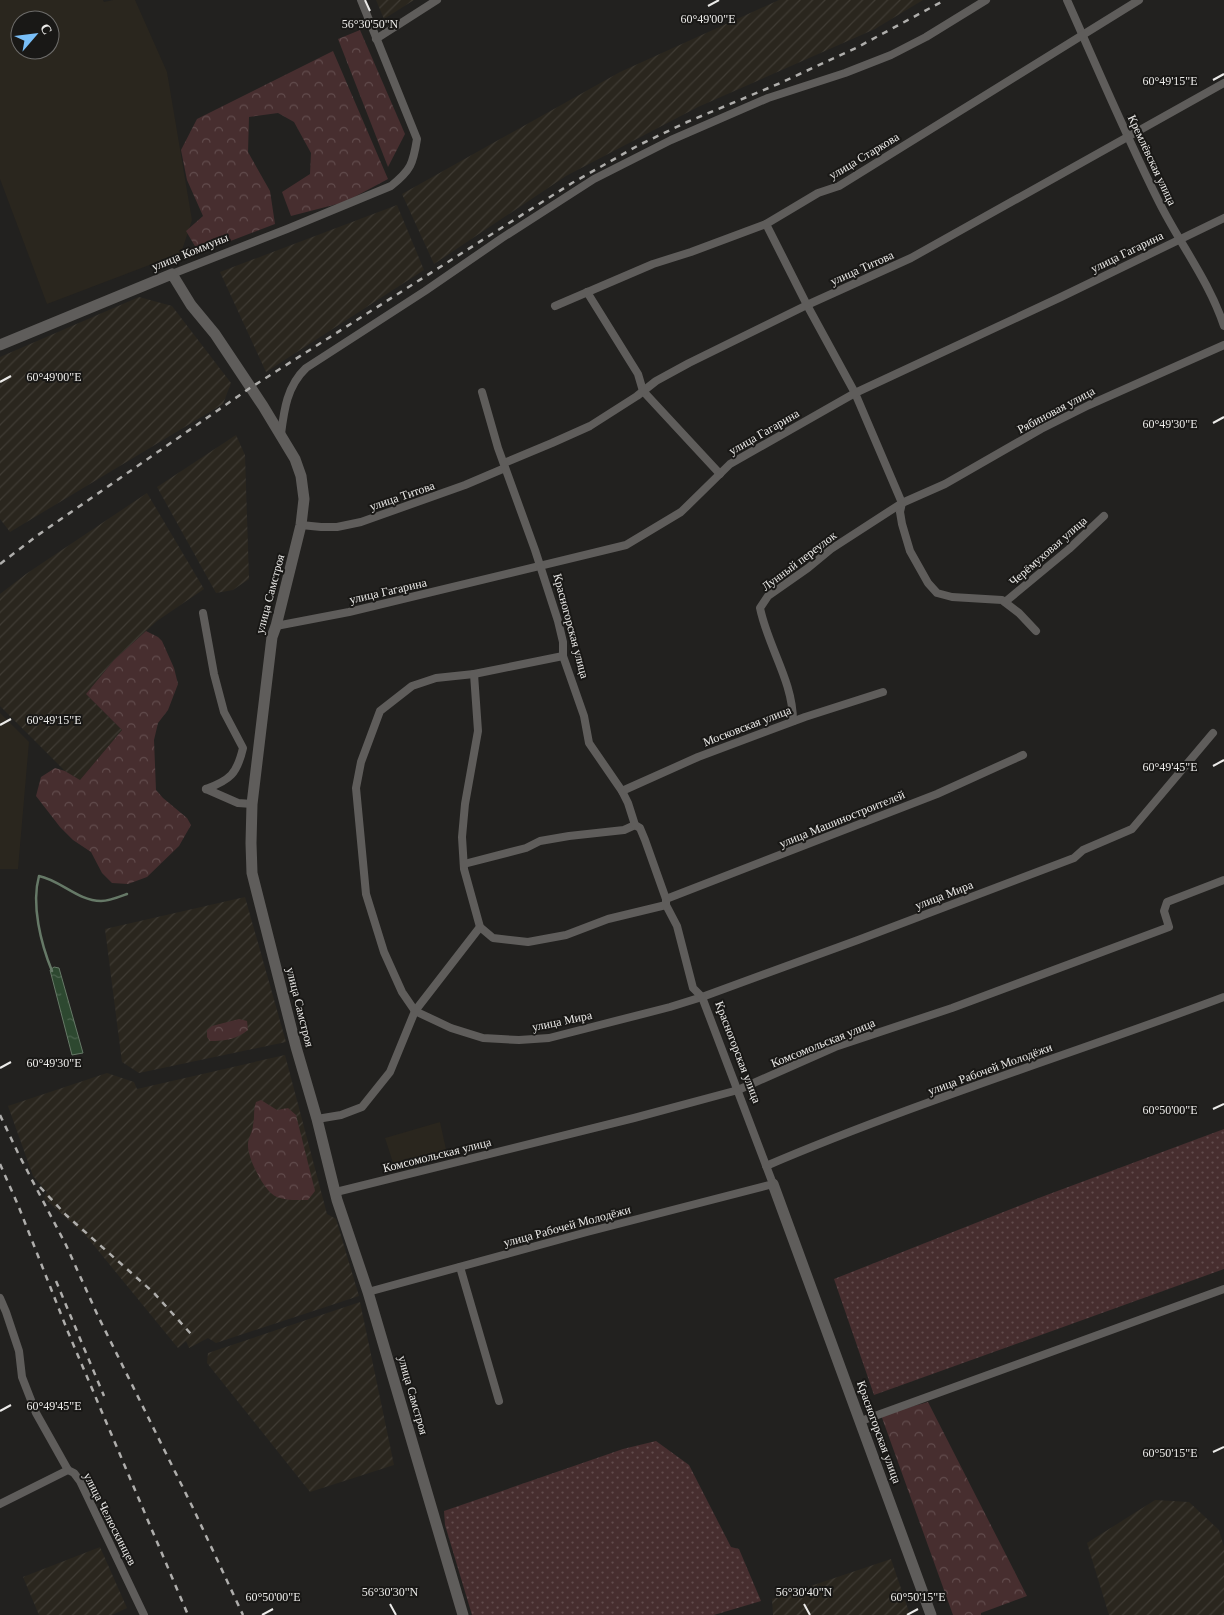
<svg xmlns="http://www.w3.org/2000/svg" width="1224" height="1615" viewBox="0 0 1224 1615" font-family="Georgia,serif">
	<defs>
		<pattern id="industrial-furrows" width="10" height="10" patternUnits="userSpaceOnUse" patternTransform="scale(1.25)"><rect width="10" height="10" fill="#2a261e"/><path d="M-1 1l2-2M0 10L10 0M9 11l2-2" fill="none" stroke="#3f3b34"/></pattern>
		<pattern id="forest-crowns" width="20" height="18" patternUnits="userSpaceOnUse" patternTransform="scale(1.25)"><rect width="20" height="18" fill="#472e2f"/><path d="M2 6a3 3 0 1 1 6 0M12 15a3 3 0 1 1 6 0" fill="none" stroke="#624c4d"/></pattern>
		<pattern id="garden-dots" width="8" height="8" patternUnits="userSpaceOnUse" patternTransform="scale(1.25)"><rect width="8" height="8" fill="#472e2f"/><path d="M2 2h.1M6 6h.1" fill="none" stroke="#624c4d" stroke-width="1.8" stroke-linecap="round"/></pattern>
		<pattern id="water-ripples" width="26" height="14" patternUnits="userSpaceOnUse" patternTransform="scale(1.25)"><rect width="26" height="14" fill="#2d4830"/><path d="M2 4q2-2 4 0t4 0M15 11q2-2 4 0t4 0" fill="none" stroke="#4c634e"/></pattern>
	</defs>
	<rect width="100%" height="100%" fill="#22211f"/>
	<g fill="#2a261e" fill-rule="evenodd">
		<path d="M0 0H103L104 2 113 0H135L167 72 192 220 181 253 47 304 0 179ZM20 20H50V50H20Z"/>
		<path d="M0 713 29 742 18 869H0Z"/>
		<path d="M440 1122 447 1154 395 1169 385 1138Z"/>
	</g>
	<g fill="url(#industrial-furrows)">
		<path d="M376 0H414L384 19Z"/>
		<path d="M779 0H923L875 29 698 107 566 176 434 264 402 194 620 72Z"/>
		<path d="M397 205 424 270 266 372 220 272Z"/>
		<path d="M139 297 172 306 231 383 223 404 10 532 0 519V357Z"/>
		<path d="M236 435 245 455 249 579 233 590 216 593 157 487Z"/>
		<path d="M147 493 204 589 157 621 114 660 86 694 122 730 80 780 65 771 0 706V594L26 574Z"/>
		<path d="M245 897 286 1042 139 1073 122 1062 105 929Z"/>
		<path d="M285 1055 327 1214 336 1219 359 1296 216 1343 208 1338 189 1348 186 1341 178 1348 87 1237 44 1198 47 1192 33 1176 8 1106 107 1073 134 1082 137 1089Z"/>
		<path d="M360 1302 394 1465 310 1492 207 1363 208 1353Z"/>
		<path d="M1155 1500 1189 1502 1219 1530 1224 1547V1615H1109L1087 1543Z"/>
		<path d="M100 1547 127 1608 112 1615H39L23 1577Z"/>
		<path d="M891 1559 910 1615H773L772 1599Z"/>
	</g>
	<g fill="url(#forest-crowns)">
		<path d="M360 30 405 134 388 167 338 39Z"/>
		<path d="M333 51 388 179 345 202 291 216 282 192 310 174 311 153 294 122 278 113 249 117 248 152 270 191 275 224 199 253 186 231 203 216 187 180 181 150 197 119Z"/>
		<path d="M146 631 158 637 162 641 174 668 178 684 168 710 158 723 154 740 156 790 163 798 187 818 191 825 179 846 147 877 128 884 112 883 102 873 91 852 73 840 60 827 36 796 41 777 55 768 65 771 80 780 122 730 86 694 114 660Z"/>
		<path d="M239 1019 247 1021 248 1030C237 1039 225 1041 210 1041L207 1037V1030L212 1026Z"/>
		<path d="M261 1100 277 1110 288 1108 296 1115 315 1191 308 1200C297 1200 287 1201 277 1197 264 1192 247 1157 248 1144 248 1138 253 1131 253 1125 255 1117 253 1110 256 1102Z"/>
		<path d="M928 1402 1027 1596 981 1613V1615H953L881 1415Z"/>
	</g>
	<g fill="url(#garden-dots)">
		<path d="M1224 1129V1269L874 1395 834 1279 1044 1196Z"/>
		<path d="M656 1441 689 1465 731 1547 739 1549 761 1601 714 1615H472L445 1525 444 1511 623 1449Z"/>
	</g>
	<path fill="url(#water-ripples)" stroke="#667967" d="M54 967 59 968 83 1053 72 1055 50 970Z"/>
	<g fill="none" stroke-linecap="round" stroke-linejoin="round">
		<path stroke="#667967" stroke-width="2.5" d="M52 971C41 944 31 905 39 876 60 880 78 901 101 901 109 901 119 897 127 894"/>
		<g stroke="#5f5d5b" stroke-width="8">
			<path d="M1067 0C1097 67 1126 136 1159 202 1180 244 1209 281 1224 326"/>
			<path d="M376 39 437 0"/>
			<path d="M766 224 807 305 855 393 902 503 900 512 902 524 910 551 928 583 937 593 952 597 1002 600 1019 613 1036 631"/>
			<path d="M172 274 287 229 391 186C411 170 413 164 417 139L361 0"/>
			<path d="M587 292 638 374 643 391 720 474"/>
			<path d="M555 306 653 264 691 252 766 224 818 193 839 186 1139 0"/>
			<path d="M281 434C284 410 287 386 306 368L425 291 502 238 594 179 671 140 768 98 845 73 891 55 926 37 986 0"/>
			<path d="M504 463 552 443 590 426 637 396 656 381 689 363 807 305 911 258 1224 83"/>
			<path d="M301 525 321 527H337L361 522 465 485 505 468"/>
			<path d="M1005 602 1069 549 1104 516"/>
			<path d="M203 613 214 674 224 712 243 748C237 774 230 780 206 789"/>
			<path d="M276 626 349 612 626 545 681 512 730 464 855 393 1061 297 1224 218"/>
			<path d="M563 656 474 674 436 678 412 686 380 711 361 762 356 788 366 894 384 952 402 992 415 1011 451 1028 483 1038 519 1040 549 1038 670 1007 702 997 858 940 1074 858 1083 850 1132 829 1213 733"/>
			<path d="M474 674 478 731 465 804 462 837 464 869 480 927 493 938 528 942 566 935 608 919 666 905"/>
			<path d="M793 721C793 681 768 647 760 608L768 596 808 568 831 549 902 503 945 484 1041 429 1089 405 1224 345"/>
			<path d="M206 789 238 803 252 804"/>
			<path d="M622 791 698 757 805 717 883 692"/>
			<path d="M464 864 526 848 540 841 569 836 624 830 635 825"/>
			<path d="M666 899 937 794 1023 755"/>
			<path d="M317 1119 341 1115 362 1107 390 1072 415 1011 480 927"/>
			<path d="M766 1166C916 1102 1072 1054 1224 997"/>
			<path d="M336 1192 634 1118 738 1090 835 1047 952 1008 1169 927 1164 911 1167 902 1224 880"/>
			<path d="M460 1267 499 1401"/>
			<path d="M368 1292 587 1232 773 1184 702 997 693 988 677 926 666 905V899L645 840 640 828 635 825 628 803 622 791 589 743 584 716 563 656V642L558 621 535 550 498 448 482 392"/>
			<path d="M0 1298 6 1312 19 1351 22 1377 36 1413 68 1470 74 1473 80 1481 144 1615"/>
			<path d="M861 1421 1224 1289"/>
			<path d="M0 1504 68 1470"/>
		</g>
		<g stroke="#5f5d5b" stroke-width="11">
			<path d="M0 345 172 274 191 305 215 334 263 406 295 459 301 476 304 499 301 525 276 626 272 637 252 804 251 843 252 873 296 1047 317 1119 337 1200 368 1292 463 1615"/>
			<path d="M773 1184 931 1615"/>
		</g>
		<g stroke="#afaeac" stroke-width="2.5" stroke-dasharray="6 6" stroke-linecap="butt">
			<path d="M0 564 38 535 250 388 572 183 639 145 687 122 778 84 856 48 945 0"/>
			<path d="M0 1115 19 1155 66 1245 98 1316 193 1508 243 1615"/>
			<path d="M0 1164 18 1205 68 1332 188 1615"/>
			<path d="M40 1187 66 1215 154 1293 191 1334"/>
			<path d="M56 1281 104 1396"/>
		</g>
	</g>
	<path fill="none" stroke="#ebeae8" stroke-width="2" d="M365 0 370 11M708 6 719 0M1213 80 1224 74M0 382 11 376M1213 423 1224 417M0 725 11 719M1213 766 1224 760M0 1068 11 1062M1213 1109 1224 1104M0 1411 11 1405M1213 1452 1224 1447M390 1604 396 1615M804 1604 810 1615M262 1615 273 1609M907 1615 918 1609"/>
	<g text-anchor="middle" stroke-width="4" stroke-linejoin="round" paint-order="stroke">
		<g font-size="12" fill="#ebeae8" stroke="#191816">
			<text transform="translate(864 156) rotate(-31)" y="4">улица Старкова</text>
			<text transform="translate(1152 160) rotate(65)" y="4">Кремлёвская улица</text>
			<text transform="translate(190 252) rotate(-22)" y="4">улица Коммуны</text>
			<text transform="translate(1127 252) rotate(-26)" y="4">улица Гагарина</text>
			<text transform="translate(862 268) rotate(-24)" y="4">улица Титова</text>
			<text transform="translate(1056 410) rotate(-28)" y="4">Рябиновая улица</text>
			<text transform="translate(764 432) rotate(-30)" y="4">улица Гагарина</text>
			<text transform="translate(402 496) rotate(-19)" y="4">улица Титова</text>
			<text transform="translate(1048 551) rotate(-41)" y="4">Черёмуховая улица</text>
			<text transform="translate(799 561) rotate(-37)" y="4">Лунный переулок</text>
			<text transform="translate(388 591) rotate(-13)" y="4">улица Гагарина</text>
			<text transform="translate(270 594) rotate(-75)" y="4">улица Самстроя</text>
			<text transform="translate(571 626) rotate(75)" y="4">Красногорская улица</text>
			<text transform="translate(747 726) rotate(-21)" y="4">Московская улица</text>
			<text transform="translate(842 819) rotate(-22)" y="4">улица Машиностроителей</text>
			<text transform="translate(944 895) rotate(-21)" y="4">улица Мира</text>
			<text transform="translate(300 1007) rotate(76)" y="4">улица Самстроя</text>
			<text transform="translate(562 1021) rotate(-12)" y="4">улица Мира</text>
			<text transform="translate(823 1043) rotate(-22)" y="4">Комсомольская улица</text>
			<text transform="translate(738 1052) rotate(69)" y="4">Красногорская улица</text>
			<text transform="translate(990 1069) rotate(-20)" y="4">улица Рабочей Молодёжи</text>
			<text transform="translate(437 1155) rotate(-14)" y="4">Комсомольская улица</text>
			<text transform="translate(567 1226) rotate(-15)" y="4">улица Рабочей Молодёжи</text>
			<text transform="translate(413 1395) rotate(74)" y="4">улица Самстроя</text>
			<text transform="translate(879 1432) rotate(70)" y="4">Красногорская улица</text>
			<text transform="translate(110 1519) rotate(63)" y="4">улица Челюскинцев</text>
		</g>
	</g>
	<g font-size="12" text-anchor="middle" fill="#ebeae8" stroke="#191816" stroke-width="4" stroke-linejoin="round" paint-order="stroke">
		<text x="708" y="23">60°49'00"E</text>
		<text x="370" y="28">56°30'50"N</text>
		<text x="1170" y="85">60°49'15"E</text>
		<text x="54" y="381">60°49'00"E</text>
		<text x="1170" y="428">60°49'30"E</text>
		<text x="54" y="724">60°49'15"E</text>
		<text x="1170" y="771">60°49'45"E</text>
		<text x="54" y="1067">60°49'30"E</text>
		<text x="1170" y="1114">60°50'00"E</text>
		<text x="54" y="1410">60°49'45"E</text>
		<text x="1170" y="1457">60°50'15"E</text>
		<text x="390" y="1596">56°30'30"N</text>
		<text x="804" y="1596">56°30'40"N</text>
		<text x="273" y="1601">60°50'00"E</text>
		<text x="918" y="1601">60°50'15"E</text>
	</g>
	<g transform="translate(35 35) rotate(62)"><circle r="24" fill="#191816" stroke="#6d6c6a"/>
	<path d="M0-4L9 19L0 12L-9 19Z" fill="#79bff8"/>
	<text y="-8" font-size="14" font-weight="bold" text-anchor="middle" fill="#ebeae8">С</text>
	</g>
</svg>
